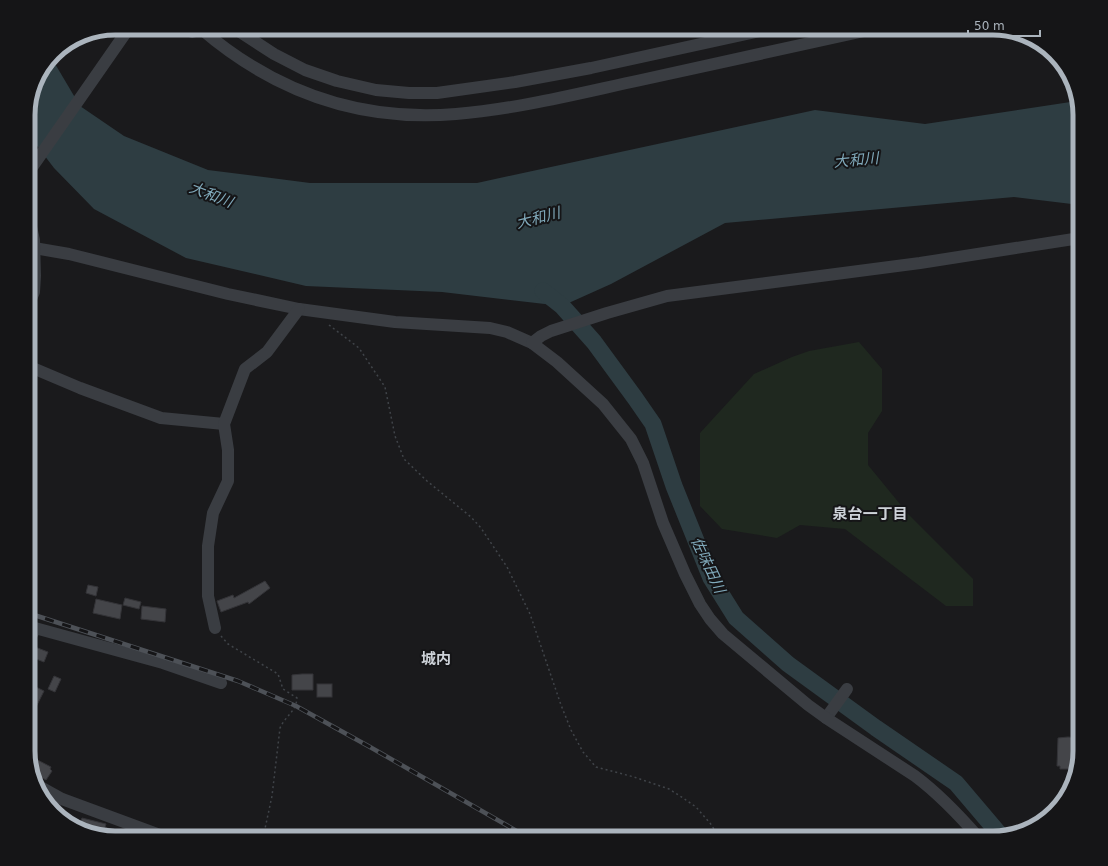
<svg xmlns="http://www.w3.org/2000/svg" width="1108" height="866" viewBox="0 0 1108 866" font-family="'DejaVu Sans','Noto Sans JP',sans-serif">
	<rect width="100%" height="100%" fill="#1a1a1c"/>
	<path fill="#1f281f" d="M859 342 882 369V411L868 433V465L909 515 973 579V606H946L845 529 800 525 777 538 722 529 700 506V433L754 374 792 357 809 351Z"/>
	<path fill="#2e3d42" d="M51 57 80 106 124 136 208 170 310 183H477L815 110 925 124 1077 101 1080 115V205L1014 197 725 223 611 284 562 306 442 292 306 286 186 258 94 209 54 168 28 134V109L37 76Z"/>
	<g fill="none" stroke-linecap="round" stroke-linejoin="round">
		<path stroke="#2e3d42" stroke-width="17" d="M543 291 562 306 594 342 635 398 653 424 674 486 711 578 736 618 788 664 876 728 956 783 1001 836"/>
	</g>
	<g fill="#444549" stroke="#343438">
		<path d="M265 581 270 588 249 604 248 602 221 612 217 601 233 595 234 598Z"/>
		<path d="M88 585 98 587 96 596 86 593Z"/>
		<path d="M125 598 141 602 139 609 123 605Z"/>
		<path d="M96 599 122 605 120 619 93 613Z"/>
		<path d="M142 606 166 609 165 622 141 619Z"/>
		<path d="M35 647 48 652 44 662 31 657Z"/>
		<path d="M302 674H313V690H292V675Z"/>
		<path d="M54 676 61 679 55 692 48 689Z"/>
		<rect x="317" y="684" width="15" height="13"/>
		<path d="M34 686 44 691 36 707 28 703V697Z"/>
		<path d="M1068 737 1080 738V752L1077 769H1060V766H1057L1058 738Z"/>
		<path d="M28 755 51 767 50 769 52 771 46 780 33 773Z"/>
		<path d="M42 797 61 806 56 814 55 813Z"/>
		<path d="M82 818 106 824 105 827 133 837V838H114L102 835 101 836 79 829 78 828Z"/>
	</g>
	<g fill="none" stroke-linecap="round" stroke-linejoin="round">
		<g stroke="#404449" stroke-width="1.5" stroke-dasharray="2 3" stroke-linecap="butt">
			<path d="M329 325 359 348 385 387 395 436 404 459 427 481 471 517 481 528 507 567 530 614 561 705 571 730 583 752 596 767 634 777 669 789 683 798 696 807 710 823 720 838"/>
			<path d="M221 636 228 644 278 674 283 689 297 698C296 712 286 715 280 728L272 796 263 838"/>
		</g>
		<g stroke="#3a3d42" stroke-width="12">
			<path d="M184 28 192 32 196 31 199 28"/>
			<path d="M200 28C273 91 359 122 456 114 518 109 580 93 641 80 720 63 799 46 878 28"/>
			<path d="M234 28 274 54 305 70 337 81 376 90 409 93H437L515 82 591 68 764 30 848 28"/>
			<path d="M28 173 129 28"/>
			<path d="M28 243 34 248 69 254 228 294 299 309 395 322 490 328 507 332 532 343"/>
			<path d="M28 306 34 292 35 276 34 240 28 213"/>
			<path d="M28 366 80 388 161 418 224 424"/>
			<path d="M215 628 208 596V546L213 513 228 481V450L224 424 245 369 267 352 299 309"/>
			<path d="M28 643 35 628 163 663 221 683"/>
			<path d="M826 718 847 689"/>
			<path d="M35 784 62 799 165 837 164 838"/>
			<path d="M979 838C959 815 939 794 915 776L826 718 808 705 723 634 710 619 700 604 685 574 663 523 643 463 631 439 603 404 557 362 532 343 541 336 551 331 607 313 667 296 920 263 1080 238"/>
		</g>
		<defs>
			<path id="rail" d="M28 613 238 681 296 706 370 747 529 838"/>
		</defs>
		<use href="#rail" stroke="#4d5157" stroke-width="4.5"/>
		<use href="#rail" stroke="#151517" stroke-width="3" stroke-dasharray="9" stroke-linecap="butt"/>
	</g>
	<g text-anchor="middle" stroke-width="4" stroke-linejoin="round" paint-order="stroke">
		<g font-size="15" font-style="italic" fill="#80a9ba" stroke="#151517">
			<text transform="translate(856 160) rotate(-5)" y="5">大和川</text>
			<text transform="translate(211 195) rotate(21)" y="5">大和川</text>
			<text transform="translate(538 218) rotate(-14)" y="5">大和川</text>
			<text transform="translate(708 565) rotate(65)" y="5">佐味田川</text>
		</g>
		<g font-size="15" font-weight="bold" fill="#cdd2d8" stroke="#151517">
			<text x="870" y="519">泉台一丁目</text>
			<text x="436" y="664">城内</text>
		</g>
	</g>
	<path d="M0 0H1108V866H0ZM115 35H993A80 80 0 0 1 1073 115V751A80 80 0 0 1 993 831H115A80 80 0 0 1 35 751V115A80 80 0 0 1 115 35Z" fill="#151517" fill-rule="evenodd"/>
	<path fill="none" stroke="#abb4bd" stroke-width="5" d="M115 35H993A80 80 0 0 1 1073 115V751A80 80 0 0 1 993 831H115A80 80 0 0 1 35 751V115A80 80 0 0 1 115 35Z"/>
	<path d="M968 30v6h72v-6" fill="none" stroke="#abb4bd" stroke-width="2"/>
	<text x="974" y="30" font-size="12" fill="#abb4bd" stroke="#151517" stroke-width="3" paint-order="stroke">50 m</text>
</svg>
